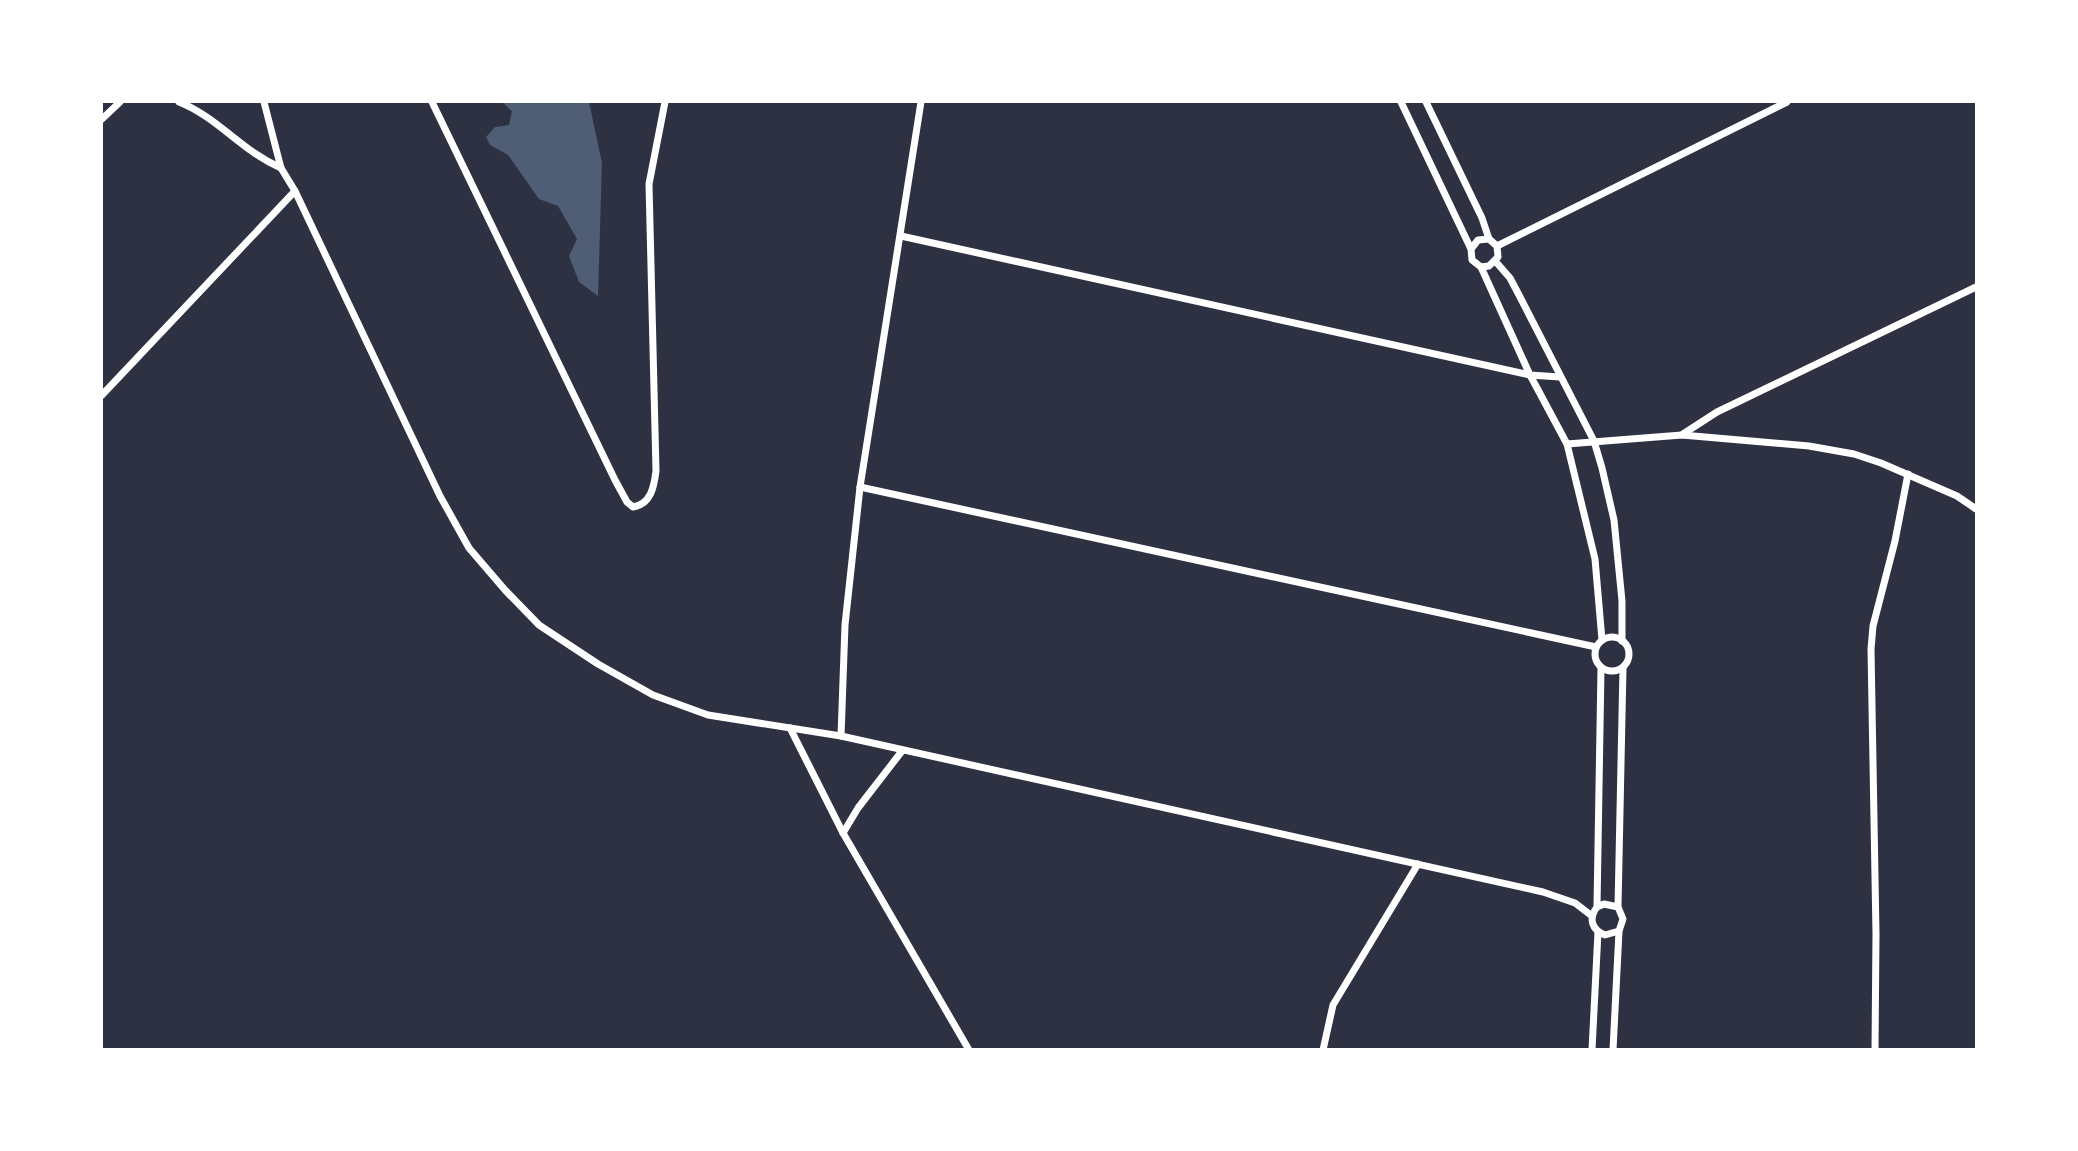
<svg xmlns="http://www.w3.org/2000/svg" width="2078" height="1151" viewBox="0 0 2078 1151" font-family="'IBM Plex Sans',sans-serif">
	<rect width="100%" height="100%" fill="#2d3142"/>
	<path fill="#4f5d75" d="M502 102H589L602 163 598 296 579 282 569 256 577 239 558 206 539 199 508 155 490 145 486 137 495 127 509 125 512 111Z"/>
	<g fill="none" stroke-linecap="round" stroke-linejoin="round">
		<g stroke="#fff" stroke-width="7">
			<path d="M179 102C219 118 240 150 281 168"/>
			<path d="M264 102 281 168 295 191 440 496 469 548 505 590 539 625 598 664 653 695 708 715 841 736 1543 892 1575 903 1592 916"/>
			<path d="M432 102 615 480 627 502 633 507C651 504 654 487 656 471L649 184 665 102"/>
			<path d="M1401 102 1471 249 1472 260 1481 267 1489 266 1498 257 1497 246 1489 239 1478 240 1471 249"/>
			<path d="M1426 102 1482 218 1489 239"/>
			<path d="M102 119 120 102"/>
			<path d="M901 236 1530 375 1560 377"/>
			<path d="M1497 246 1787 102"/>
			<path d="M1496 262 1510 278 1519 295 1594 441 1602 468 1614 520 1622 601V641"/>
			<path d="M1481 267 1530 375 1567 444 1595 559 1602 640"/>
			<path d="M102 395 295 191"/>
			<path d="M1683 434 1717 412 1976 287"/>
			<path d="M1567 444 1682 435 1809 446 1854 454 1881 463 1957 496 1976 509"/>
			<path d="M860 487 1596 647"/>
			<circle cx="1612" cy="654" r="17"/>
			<path d="M790 728 843 833 969 1050"/>
			<path d="M841 736 845 625 860 487 921 102"/>
			<path d="M843 833 858 808 902 751"/>
			<path d="M1597 907 1604 904 1618 907 1623 919 1619 931 1605 935C1592 930 1588 919 1597 907L1601 668"/>
			<path d="M1618 907 1623 668"/>
			<path d="M1323 1050 1333 1005 1418 864"/>
			<path d="M1592 1050 1598 932"/>
			<path d="M1613 1050 1619 931"/>
			<path d="M1875 1050 1876 934 1871 649 1873 626 1895 541 1908 474"/>
		</g>
	</g>
	<rect width="2078" height="1151" fill="none" stroke="#ffffff" stroke-width="206"/>
</svg>
